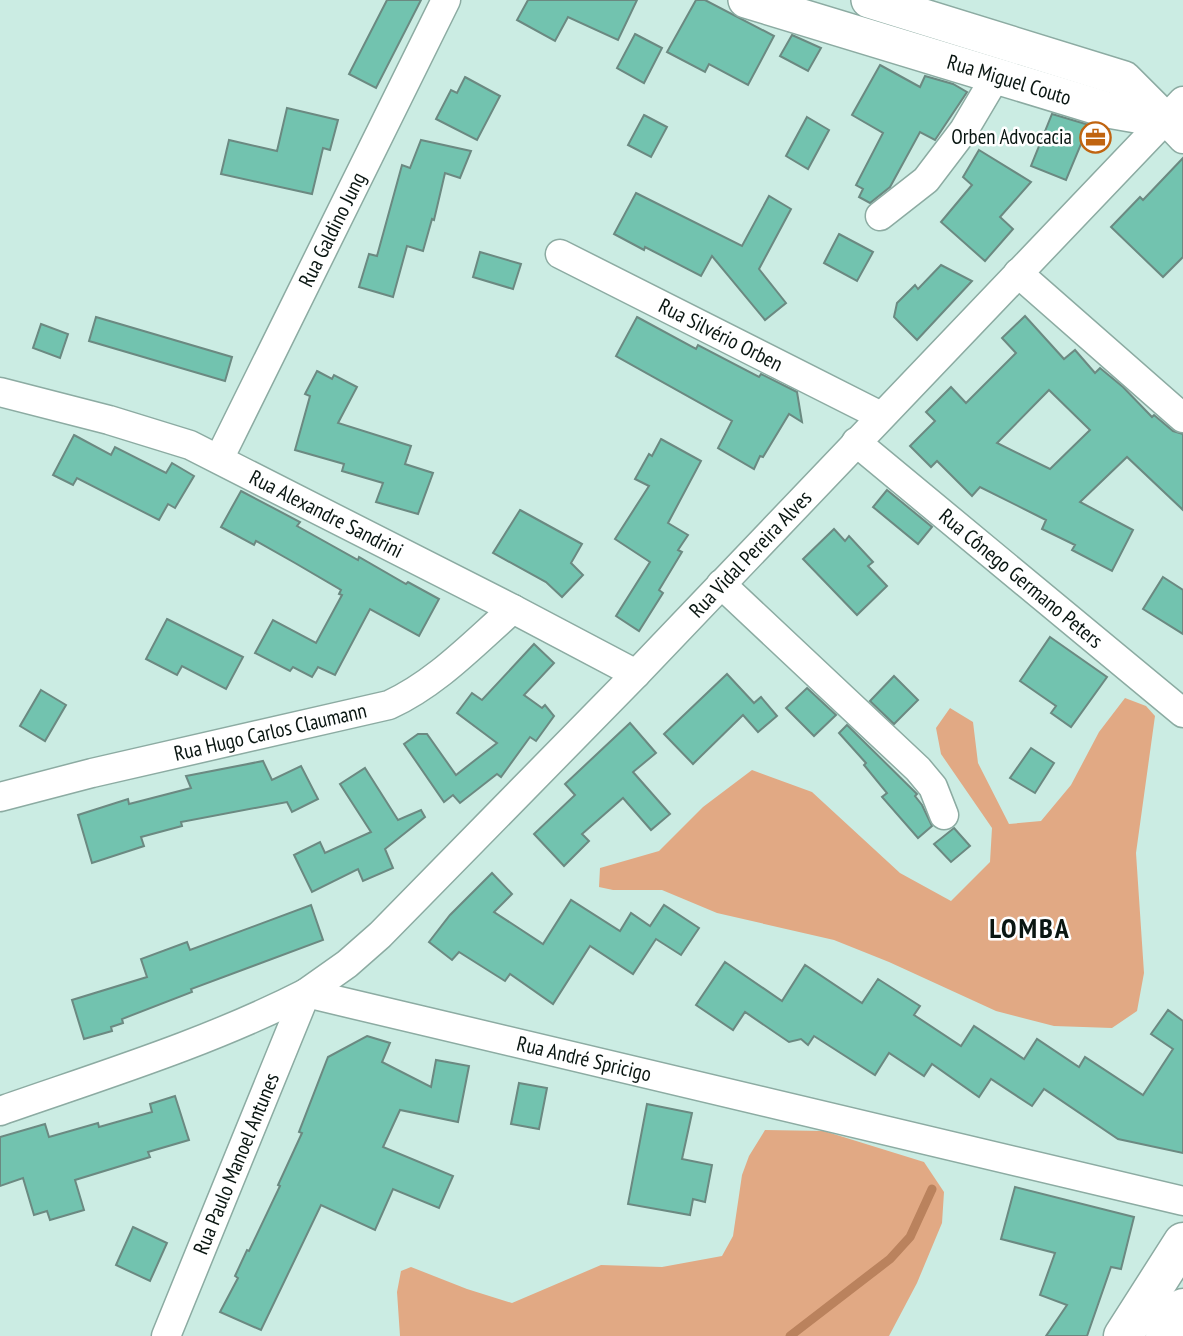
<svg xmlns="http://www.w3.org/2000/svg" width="1183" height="1336" viewBox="0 0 1183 1336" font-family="'PT Sans Narrow',sans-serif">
	<rect width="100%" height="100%" fill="#cbece3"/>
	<g fill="#e1a984">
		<path d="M1125 698 1146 706 1155 716 1136 853 1144 973 1137 1011 1112 1028 1054 1026 996 1011 889 962 834 940 717 913 662 890H613L599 887 600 868 659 851 703 807 752 770 812 792 900 873 951 901 990 862 992 828 941 754 936 728 950 708 973 722 978 763 1009 824 1041 821 1071 785 1099 732Z"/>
		<path d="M765 1130 824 1131 924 1162 944 1192 942 1223 917 1283 889 1336H400L397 1292 401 1271 411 1267 467 1289 512 1303 601 1265 662 1267 722 1256 733 1236 742 1175 749 1156Z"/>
	</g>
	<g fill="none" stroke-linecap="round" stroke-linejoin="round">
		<path stroke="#ba825d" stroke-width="9" d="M790 1336 890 1259 910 1237 932 1189"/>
	</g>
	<g fill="#72c3af" stroke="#6b8981" stroke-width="2" fill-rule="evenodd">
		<path d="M387 0H421L376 88 349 74Z"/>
		<path d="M528 0H637L618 40 568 17 555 41 517 20Z"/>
		<path d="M696 0H705L774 36 748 85 709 64 705 72 667 52Z"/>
		<path d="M635 34 662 48 644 83 617 68Z"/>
		<path d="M792 35 821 48 808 71 780 56Z"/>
		<path d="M880 65 920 87 925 76 953 84 967 92 935 140 920 132 890 187 870 203 859 197 863 189 856 185 883 133 852 115Z"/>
		<path d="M465 77 500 96 477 140 436 119 451 90 457 93Z"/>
		<path d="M287 108 338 120 330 150 323 148 312 194 221 174 229 140 277 151Z"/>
		<path d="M1052 114 1089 125 1066 180 1031 166Z"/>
		<path d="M644 115 667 127 651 157 628 145Z"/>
		<path d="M807 117 829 130 808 169 786 156Z"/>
		<path d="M421 140 471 151 460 178 445 173 434 220 432 219 423 251 407 246 393 297 359 287 369 254 377 256 402 165 410 168Z"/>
		<path d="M979 150 1031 182 1000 217 1013 229 985 261 941 222 972 185 963 177Z"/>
		<path d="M1183 158V257L1163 277 1111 227 1140 197 1143 200Z"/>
		<path d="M636 193 742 246 769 196 791 209 759 269 786 303 765 320 712 256 701 276 645 247 644 250 614 234Z"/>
		<path d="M839 234 873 252 857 281 824 263Z"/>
		<path d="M480 252 521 264 513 289 473 277Z"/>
		<path d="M941 265 972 281 917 340 894 317 897 303 915 285 918 289Z"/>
		<path d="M1025 316 1064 359 1075 350 1095 373 1100 368 1123 387 1152 417 1154 415 1173 431 1183 434V510L1127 457 1080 502 1133 530 1112 571 1072 550 1075 545 1042 529 1046 520 980 487 972 496 937 461 931 467 910 446 935 421 926 412 951 387 966 403 1016 353 1002 338ZM1049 390 1090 430 1050 469 997 443Z"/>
		<path d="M96 317 232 357 225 381 89 341Z"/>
		<path d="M637 317 696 349 698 345 759 377 761 374 797 392 802 422 789 414 763 457 760 456 754 469 718 448 732 421 616 356Z"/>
		<path d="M41 324 68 334 60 358 33 348Z"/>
		<path d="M317 371 332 379 334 375 357 387 338 423 411 446 405 464 433 473 418 514 376 502 383 483 342 471 344 464 295 450 310 396 305 394Z"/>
		<path d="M74 435 111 455 115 447 166 473 172 463 194 476 175 508 168 504 159 520 77 478 73 485 53 475Z"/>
		<path d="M661 439 701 461 668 523 688 535 678 550 682 552 659 590 663 593 639 631 616 616 650 562 615 539 649 486 635 479 649 454 652 456Z"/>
		<path d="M887 490 932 527 918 544 873 507Z"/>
		<path d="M241 491 300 522 297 526 358 560 359 557 406 584 408 582 439 599 419 636 370 609 335 675 318 667 312 677 293 667 290 671 255 653 273 620 316 643 342 595 339 594 341 590 295 563 256 541 254 545 221 527Z"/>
		<path d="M520 510 582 544 571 563 583 575 562 597 546 582 493 553Z"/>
		<path d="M834 529 845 541 849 536 873 562 868 566 887 586 857 615 803 559Z"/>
		<path d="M1163 577 1183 590V634L1143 609Z"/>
		<path d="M167 619 243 657 226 689 182 666 177 675 146 659Z"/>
		<path d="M1050 637 1107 677 1071 727 1051 713 1056 706 1020 681Z"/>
		<path d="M534 644 554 663 524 695 542 708 545 705 554 716 536 741 530 737 501 777 497 774 460 803 453 795 444 802 404 744 418 734H427L456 775 497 743 457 713 472 693 482 700Z"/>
		<path d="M727 674 754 703 761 697 777 716 758 732 743 715 693 764 664 734Z"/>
		<path d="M894 676 918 700 894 724 870 701Z"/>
		<path d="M807 688 836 715 814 736 786 708Z"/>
		<path d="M41 690 66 705 45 741 20 726Z"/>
		<path d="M630 723 656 753 633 772 670 814 651 830 623 798 582 834 589 841 564 866 534 834 575 795 565 784Z"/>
		<path d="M847 725 917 794 915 796 922 805 932 826 918 838 882 797 887 793 864 765 866 763 839 733Z"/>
		<path d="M1031 748 1054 763 1035 793 1010 778Z"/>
		<path d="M263 761 272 780 301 766 318 799 292 812 287 802 181 822 182 826 141 837 144 846 92 863 78 815 128 799 129 804 191 788 186 776Z"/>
		<path d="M365 768 398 820 421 810 425 817 385 849 393 868 363 881 358 869 312 892 294 855 320 842 325 853 371 832 340 784Z"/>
		<path d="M954 828 970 846 951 862 934 844Z"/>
		<path d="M492 873 512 894 494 912 543 944 571 900 620 931 631 913 650 926 664 905 699 928 681 955 656 939 633 974 590 946 553 1004 510 974 505 981 459 952 452 960 429 942 450 915Z"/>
		<path d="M311 905 323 940 191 989 192 992 122 1019 123 1023 111 1027 112 1031 84 1039 72 1000 147 977 141 959 187 942 190 950Z"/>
		<path d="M725 962 782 1001 805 965 862 1003 878 979 920 1006 914 1015 961 1046 974 1026 1024 1059 1037 1039 1079 1067 1085 1057 1143 1095 1173 1049 1151 1034 1168 1010 1183 1021V1153L1118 1139 1044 1089 1032 1106 991 1079 979 1097 932 1064 924 1076 889 1053 875 1075 814 1036 808 1045 801 1039 789 1042 745 1012 733 1030 696 1005Z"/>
		<path d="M367 1036 390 1043 382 1062 431 1087 436 1060 469 1066 458 1122 400 1110 383 1147 453 1176 439 1208 393 1189 375 1230 321 1205 261 1330 220 1312 238 1278 235 1276 247 1250 249 1251 280 1186 278 1185 302 1133 299 1132 328 1057Z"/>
		<path d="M519 1083 547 1088 539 1129 511 1124Z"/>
		<path d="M175 1096 189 1140 148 1152 150 1157 75 1180 84 1210 50 1220 47 1211 34 1215 23 1178 0 1186V1137L45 1124 49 1137 98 1123 99 1127 152 1112 150 1104Z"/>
		<path d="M647 1104 692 1113 682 1159 712 1165 705 1202 693 1199 690 1215 628 1204Z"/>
		<path d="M1015 1187 1134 1217 1121 1269 1111 1267 1087 1336H1046L1067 1305 1040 1295 1055 1253 1001 1239Z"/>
		<path d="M133 1227 167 1243 150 1281 116 1265Z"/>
	</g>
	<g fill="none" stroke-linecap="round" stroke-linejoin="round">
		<defs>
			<g id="minor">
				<path d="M1165 120 1183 139"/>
				<path d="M880 216 926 180 964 130 996 76"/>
				<path id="s1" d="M560 254 881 416"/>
				<path d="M1018 273 1183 418"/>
				<path id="s2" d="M0 392 109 420 190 445 513 609 636 674"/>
				<path id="s3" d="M856 442 1183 713"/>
				<path id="s4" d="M219 459 446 0"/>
				<path d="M721 584 918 769 933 787 944 815"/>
				<path id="s5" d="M0 797 92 773 389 705C437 683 474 643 513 609"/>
				<path id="s6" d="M0 1111C103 1075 208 1043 306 993L1183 1201"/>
				<path id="s7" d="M166 1336 306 993 347 964 380 935 636 674 1183 101"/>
			</g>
			<g id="tertiary">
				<path id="s8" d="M746 0 1108 110 1165 120"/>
				<path d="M869 0 1124 79 1165 120"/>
			</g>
			<g id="secondary">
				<path d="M1123 1336 1183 1242"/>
				<path d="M1165 1336 1183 1308"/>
			</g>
		</defs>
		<use href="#minor" stroke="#8caba2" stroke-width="31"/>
		<use href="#tertiary" stroke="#8caba2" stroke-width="38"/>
		<use href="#secondary" stroke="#8caba2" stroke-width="41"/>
		<use href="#minor" stroke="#fff" stroke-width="28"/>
		<use href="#tertiary" stroke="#fff" stroke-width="35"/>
		<use href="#secondary" stroke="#fff" stroke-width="38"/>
	</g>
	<defs>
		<symbol id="office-ring" viewBox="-11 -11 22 22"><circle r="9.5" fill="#fff" stroke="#c06410" stroke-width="1.5"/><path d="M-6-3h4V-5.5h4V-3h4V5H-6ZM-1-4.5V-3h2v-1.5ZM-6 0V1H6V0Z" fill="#c06410"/></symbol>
	</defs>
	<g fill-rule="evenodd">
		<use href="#office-ring" x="1078" y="120" width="35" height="35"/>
	</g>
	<g text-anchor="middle" stroke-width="5" stroke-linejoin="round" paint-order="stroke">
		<g font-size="21" fill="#0a1612" stroke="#fff">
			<text dy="7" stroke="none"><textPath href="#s8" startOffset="275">Rua Miguel Couto</textPath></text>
			<text dy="7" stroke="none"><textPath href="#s4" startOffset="256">Rua Galdino Jung</textPath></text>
			<text dy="7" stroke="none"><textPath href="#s1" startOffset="180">Rua Silvério Orben</textPath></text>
			<text dy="7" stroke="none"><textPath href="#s2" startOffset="350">Rua Alexandre Sandrini</textPath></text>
			<text dy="7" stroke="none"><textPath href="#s7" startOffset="996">Rua Vidal Pereira Alves</textPath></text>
			<text dy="7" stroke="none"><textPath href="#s3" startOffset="214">Rua Cônego Germano Peters</textPath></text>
			<text dy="7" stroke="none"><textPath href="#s5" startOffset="278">Rua Hugo Carlos Claumann</textPath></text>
			<text dy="7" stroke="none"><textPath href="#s6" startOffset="614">Rua André Spricigo</textPath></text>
			<text dy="7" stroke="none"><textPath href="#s7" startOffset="186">Rua Paulo Manoel Antunes</textPath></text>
		</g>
		<g font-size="21" fill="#0a1612" stroke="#fff" text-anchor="end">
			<text x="1072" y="144">Orben Advocacia</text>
		</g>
		<g font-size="28" font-weight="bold" letter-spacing="2" fill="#0a1612" stroke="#fff">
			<text x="1030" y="938">LOMBA</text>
		</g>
	</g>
</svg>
